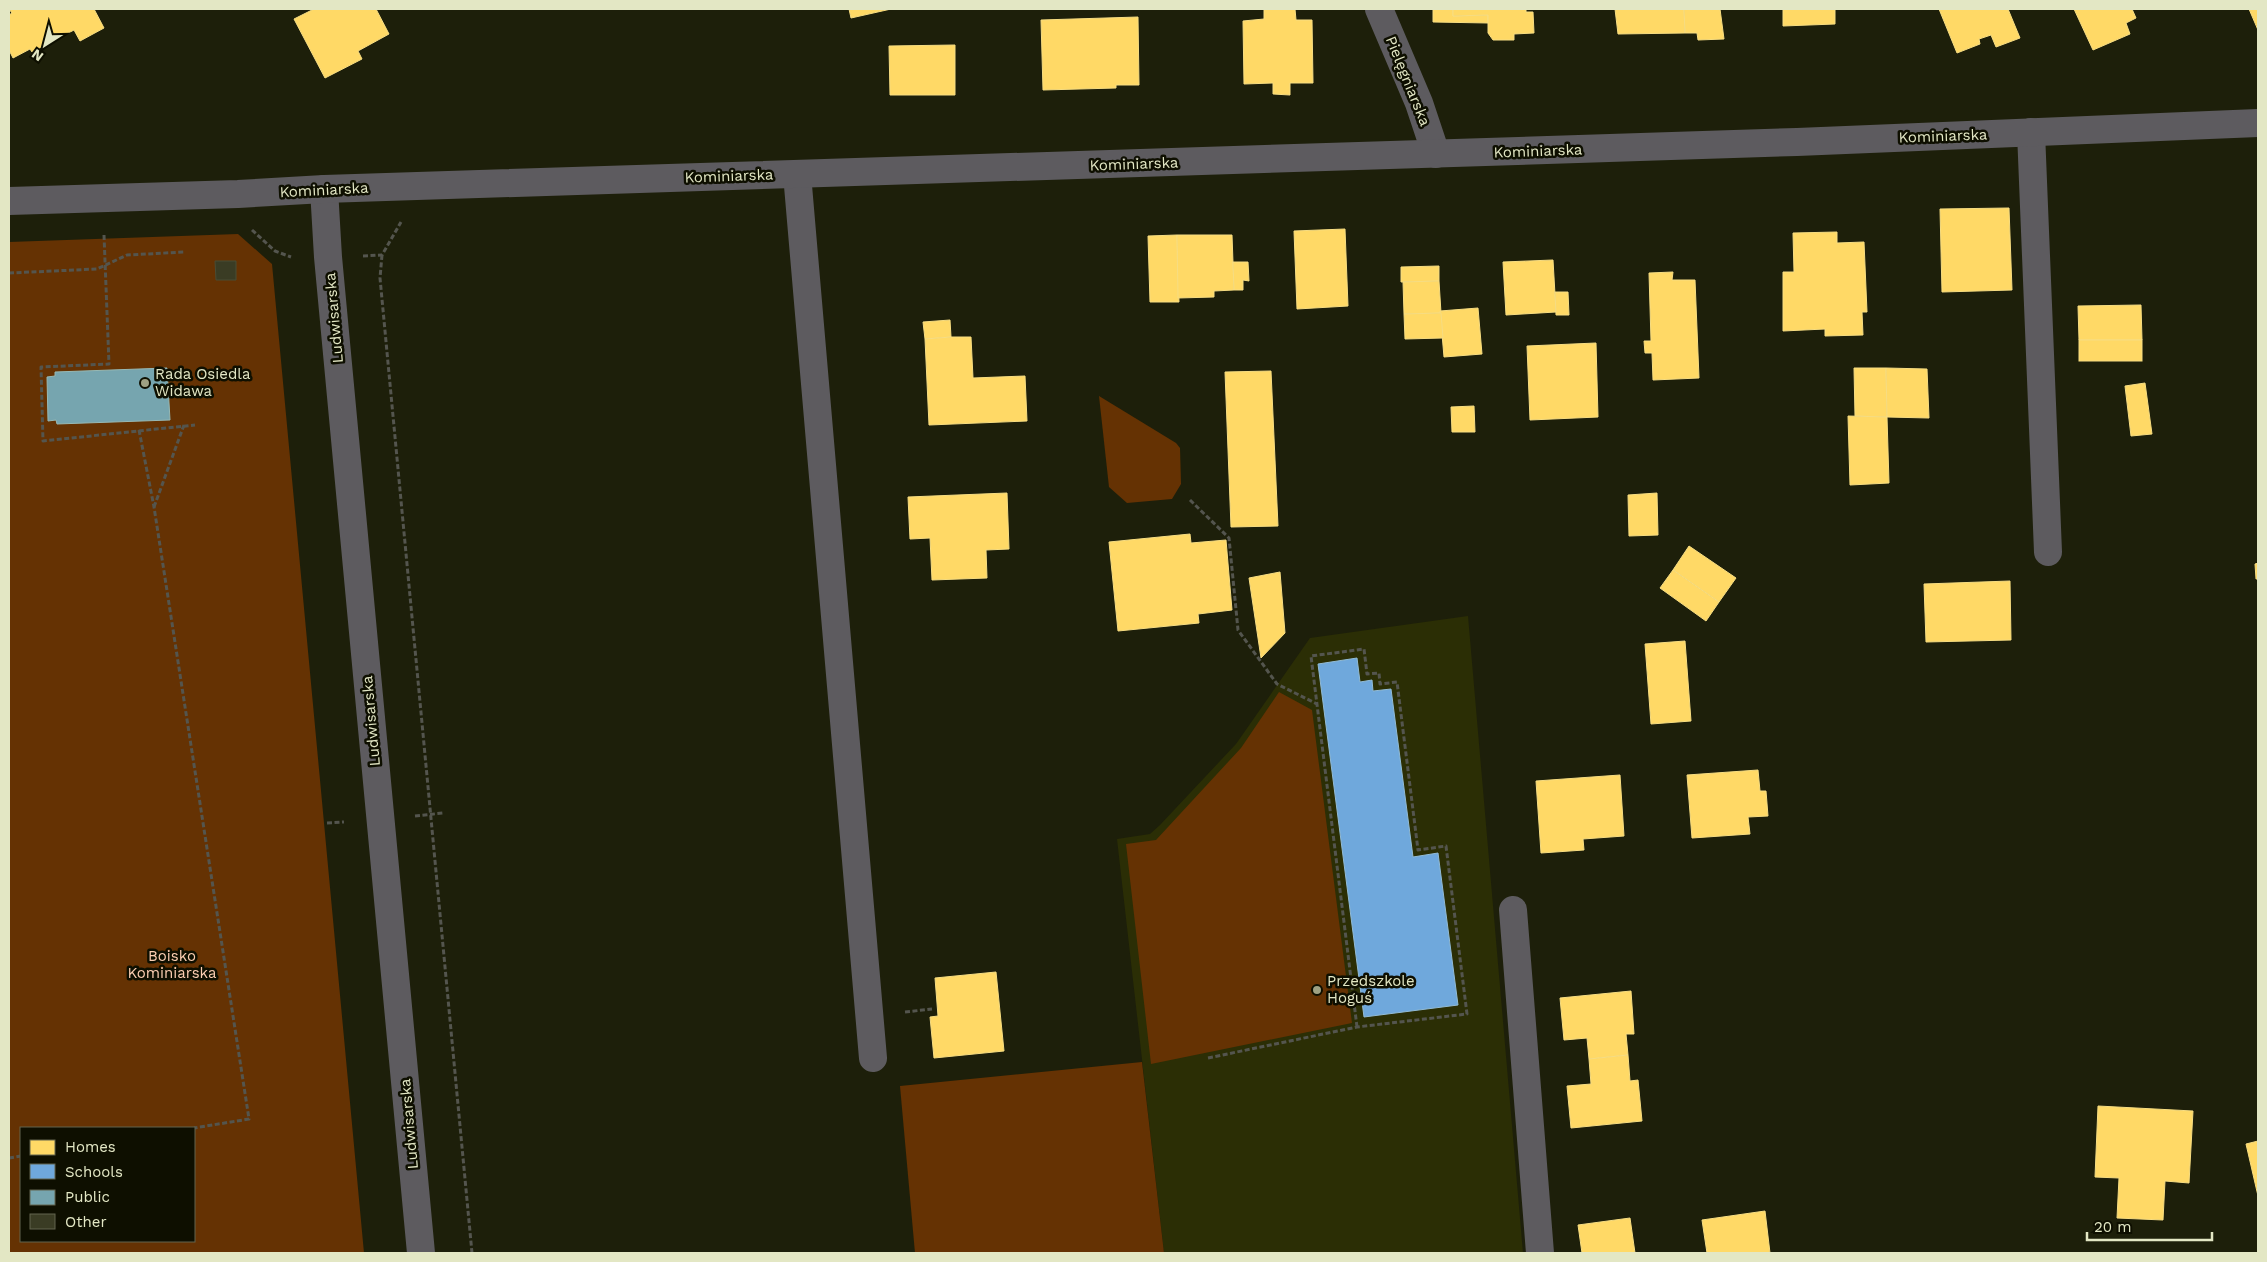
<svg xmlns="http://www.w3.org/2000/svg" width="2267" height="1262" viewBox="0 0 2267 1262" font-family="'Work Sans',sans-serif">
	<rect width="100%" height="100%" fill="#1d1f0a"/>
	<path fill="#2b2e05" d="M1468 616 1523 1253H1164L1117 839 1150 834 1160 825 1236 744 1310 638Z"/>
	<g fill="#653203" fill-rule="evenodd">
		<path d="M238 234 272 264 364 1253H9V242ZM21 1128H194V1241H21Z"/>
		<path d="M1099 396 1176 443 1180 448 1181 484 1172 499 1127 503 1109 487Z"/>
		<path d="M1279 692 1312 710 1352 1023 1151 1064 1126 844 1156 840 1241 748Z"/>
		<path d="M1142 1062 1164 1253H915L900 1086Z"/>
	</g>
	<g fill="#ffd966" stroke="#f7dd82">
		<path d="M9 9H94L104 28 80 41 74 30 32 52 30 49 13 58 9 50V15L12 13Z"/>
		<path d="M314 9H376L389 34 358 51 362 59 325 78 294 19Z"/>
		<path d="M849 9H891L851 18Z"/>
		<path d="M1264 9H1295L1296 20H1312L1313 83H1290V95L1273 94V83L1244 84 1243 21 1264 19Z"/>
		<path d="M1433 9H1453V16L1488 15V23L1433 22Z"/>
		<path d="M1453 9H1526V12H1533L1534 33 1514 34V40H1493L1488 33V15L1453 16Z"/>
		<path d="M1615 9H1684L1685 33 1618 34Z"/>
		<path d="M1684 9H1720L1724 39 1698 40 1697 33H1685Z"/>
		<path d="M1783 9H1835V24L1783 26Z"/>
		<path d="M1939 9H2008L2020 38 1996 47 1991 35 1979 39 1980 44 1957 53Z"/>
		<path d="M2074 9H2132L2136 18 2126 23 2130 34 2093 50Z"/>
		<path d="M2249 9H2258V30Z"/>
		<path d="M1138 17 1139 85H1116V88L1043 90 1041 20Z"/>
		<path d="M955 45V95H890L889 46Z"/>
		<path d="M2009 208 2012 290 1942 292 1940 209Z"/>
		<path d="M1345 229 1348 306 1297 309 1294 231Z"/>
		<path d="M1837 232V243L1864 242 1867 312H1862L1863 335 1825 336V329L1783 331V272H1794L1793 233Z"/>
		<path d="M1177 235 1179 302H1150L1148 236Z"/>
		<path d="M1177 235H1232L1234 290 1214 291V297L1178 298Z"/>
		<path d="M1553 260 1556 312 1506 315 1503 262Z"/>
		<path d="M1233 262H1248L1249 281 1243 280V290H1234Z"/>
		<path d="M1439 266V281L1401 282V267Z"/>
		<path d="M1673 272 1672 280H1695L1699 378 1653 380 1652 353H1645L1644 341H1651L1649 273Z"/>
		<path d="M1439 281 1441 313 1404 314 1403 282Z"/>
		<path d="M1555 292H1568L1569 315H1556Z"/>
		<path d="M2141 305 2142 340H2079L2078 306Z"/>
		<path d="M1478 308 1482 354 1444 357 1440 311Z"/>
		<path d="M1441 313 1443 338 1405 339 1404 314Z"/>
		<path d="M950 320 951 337 925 339 923 322Z"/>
		<path d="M951 337H971L973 378 1025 376 1027 421 929 425 925 339Z"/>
		<rect x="2079" y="340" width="63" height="21"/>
		<path d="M1596 343 1598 417 1530 420 1527 346Z"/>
		<path d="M1854 368H1886L1887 417 1855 416Z"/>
		<path d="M1886 368 1927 369 1929 418 1887 417Z"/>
		<path d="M1271 371 1278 526 1231 527 1225 372Z"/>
		<path d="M2145 383 2152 434 2131 436 2125 386Z"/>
		<path d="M1474 406 1475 432H1452L1451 407Z"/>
		<path d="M1848 416 1887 417 1889 483 1850 485Z"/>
		<path d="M1007 493 1009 549 986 550 987 578 932 580 930 538 910 539 908 497Z"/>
		<path d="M1657 493 1658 535 1629 536 1628 495Z"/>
		<path d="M1190 534 1191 543 1226 540 1232 610 1198 614 1199 623 1118 631 1109 542Z"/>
		<path d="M1689 546 1736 578 1719 602 1673 570Z"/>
		<path d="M2258 563V579H2256L2255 564Z"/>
		<path d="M1673 570 1719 602 1706 621 1660 588Z"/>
		<path d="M1280 572 1285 633 1261 658 1249 578Z"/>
		<path d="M2010 581 2011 640 1926 642 1924 584Z"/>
		<path d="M1685 641 1691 721 1651 724 1645 644Z"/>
		<path d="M1758 770 1760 791H1766L1768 816 1748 817 1750 834 1692 838 1687 775Z"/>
		<path d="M1620 775 1624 836 1583 839 1584 850 1541 853 1536 781Z"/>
		<path d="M996 972 1004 1051 934 1058 930 1017 938 1016 935 978Z"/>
		<path d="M1631 991 1634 1034H1626L1628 1055 1589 1059 1587 1038 1564 1040 1560 998Z"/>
		<path d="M1628 1055 1630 1081 1638 1080 1642 1121 1571 1128 1567 1086 1591 1084 1589 1059Z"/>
		<path d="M2098 1106 2193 1111 2189 1183 2165 1181 2163 1220 2117 1218 2119 1178 2095 1177Z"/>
		<path d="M2258 1141V1196L2246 1144Z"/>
		<path d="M1765 1211 1770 1253H1707L1702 1220Z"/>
		<path d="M1630 1218 1635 1253H1582L1578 1225Z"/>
	</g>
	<path fill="#6fa8dc" stroke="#92bbd5" d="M1357 658 1360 682 1372 680 1373 691 1391 689 1413 857 1438 853 1458 1005 1364 1017 1318 664Z"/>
	<path fill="#76a5af" stroke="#97b9b5" d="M167 368 170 420 57 424 56 420 48 421 47 377 55 376V372Z"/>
	<path fill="#3a3c24" stroke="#494c35" d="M215 261H236V280H216Z"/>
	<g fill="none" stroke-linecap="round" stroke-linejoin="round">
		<g stroke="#54554e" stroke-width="3" stroke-dasharray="5 2.5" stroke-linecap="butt">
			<path d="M252 230 275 251 291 257"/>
			<path d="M104 235 109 364 41 367 43 441 195 425"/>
			<path d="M382 255 380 278 472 1253"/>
			<path d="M363 256 382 255 401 222"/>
			<path d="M9 273 97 269 127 255 185 252"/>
			<path d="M139 430 154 507 249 1119 194 1128"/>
			<path d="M1190 500 1229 538 1238 630 1277 684 1317 704"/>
			<path d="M154 507 184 425"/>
			<path d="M415 816 443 813"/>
			<path d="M327 823 344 822"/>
			<path d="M905 1012 932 1009"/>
			<path d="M1208 1058 1357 1027 1467 1014 1446 846 1418 850 1397 682 1380 684 1379 673 1367 674 1364 649 1311 656 1357 1027"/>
			<path d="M9 1158 21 1156"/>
		</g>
		<g stroke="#5d5b5f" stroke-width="28">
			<path d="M1379 9 1419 103 1436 154"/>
			<path d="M2031 132 2048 552"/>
			<path d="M797 174 873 1058"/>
			<path d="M324 189 328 257 421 1253"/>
			<path d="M9 201 238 194 324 189 1797 142 2258 123"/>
			<path d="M1513 910 1540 1253"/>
		</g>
	</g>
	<g fill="#9ea183" stroke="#0e0f00" stroke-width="2">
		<circle cx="145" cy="383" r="5"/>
		<circle cx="1317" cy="990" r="5"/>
	</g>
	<g text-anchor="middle" stroke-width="5" stroke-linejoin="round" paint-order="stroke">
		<g font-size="15" fill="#e3e7c4" stroke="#0e0f00">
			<text transform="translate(1408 81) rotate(68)" y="5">Pielęgniarska</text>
			<text transform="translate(1943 136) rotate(-2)" y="5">Kominiarska</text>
			<text transform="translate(1538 151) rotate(-2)" y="5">Kominiarska</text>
			<text transform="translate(1134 164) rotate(-2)" y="5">Kominiarska</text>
			<text transform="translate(729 176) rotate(-2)" y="5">Kominiarska</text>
			<text transform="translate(324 190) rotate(-3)" y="5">Kominiarska</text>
			<text transform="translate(334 318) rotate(-95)" y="5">Ludwisarska</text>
			<text transform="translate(371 721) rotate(-95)" y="5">Ludwisarska</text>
			<text transform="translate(409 1124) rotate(-95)" y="5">Ludwisarska</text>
		</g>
		<g font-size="15" fill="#e3e7c4" stroke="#0e0f00" text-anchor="start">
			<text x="155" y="379">Rada Osiedla<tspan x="155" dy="17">Widawa</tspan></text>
			<text x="1327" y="986">Przedszkole<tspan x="1327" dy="17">Hoguś</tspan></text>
		</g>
		<g font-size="15" fill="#fdcfb2" stroke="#0e0f00">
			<text x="172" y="961">Boisko<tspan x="172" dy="17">Kominiarska</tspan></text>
		</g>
	</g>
	<rect width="2267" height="1262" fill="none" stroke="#e3e7c4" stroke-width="20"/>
	<rect x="20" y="1127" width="175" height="115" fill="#0e0f00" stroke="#63654e"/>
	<rect x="30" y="1140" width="25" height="15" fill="#ffd966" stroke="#63654e"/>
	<text x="65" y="1152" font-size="15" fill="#e3e7c4">Homes</text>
	<rect x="30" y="1164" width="25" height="15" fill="#6fa8dc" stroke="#63654e"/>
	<text x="65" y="1177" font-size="15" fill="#e3e7c4">Schools</text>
	<rect x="30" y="1190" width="25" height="15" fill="#76a5af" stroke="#63654e"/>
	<text x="65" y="1202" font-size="15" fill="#e3e7c4">Public</text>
	<rect x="30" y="1214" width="25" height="15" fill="#3a3c24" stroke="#63654e"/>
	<text x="65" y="1227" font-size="15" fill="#e3e7c4">Other</text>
	<g transform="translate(45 45) rotate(216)" stroke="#0e0f00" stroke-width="4" paint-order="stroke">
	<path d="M0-4L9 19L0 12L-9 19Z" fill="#e3e7c4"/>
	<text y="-8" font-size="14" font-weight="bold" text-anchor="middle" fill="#e3e7c4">N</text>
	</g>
	<path d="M2087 1232v8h125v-8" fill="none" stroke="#e3e7c4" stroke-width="2.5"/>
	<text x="2094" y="1232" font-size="15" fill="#e3e7c4" stroke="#0e0f00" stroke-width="4" paint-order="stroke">20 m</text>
</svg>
